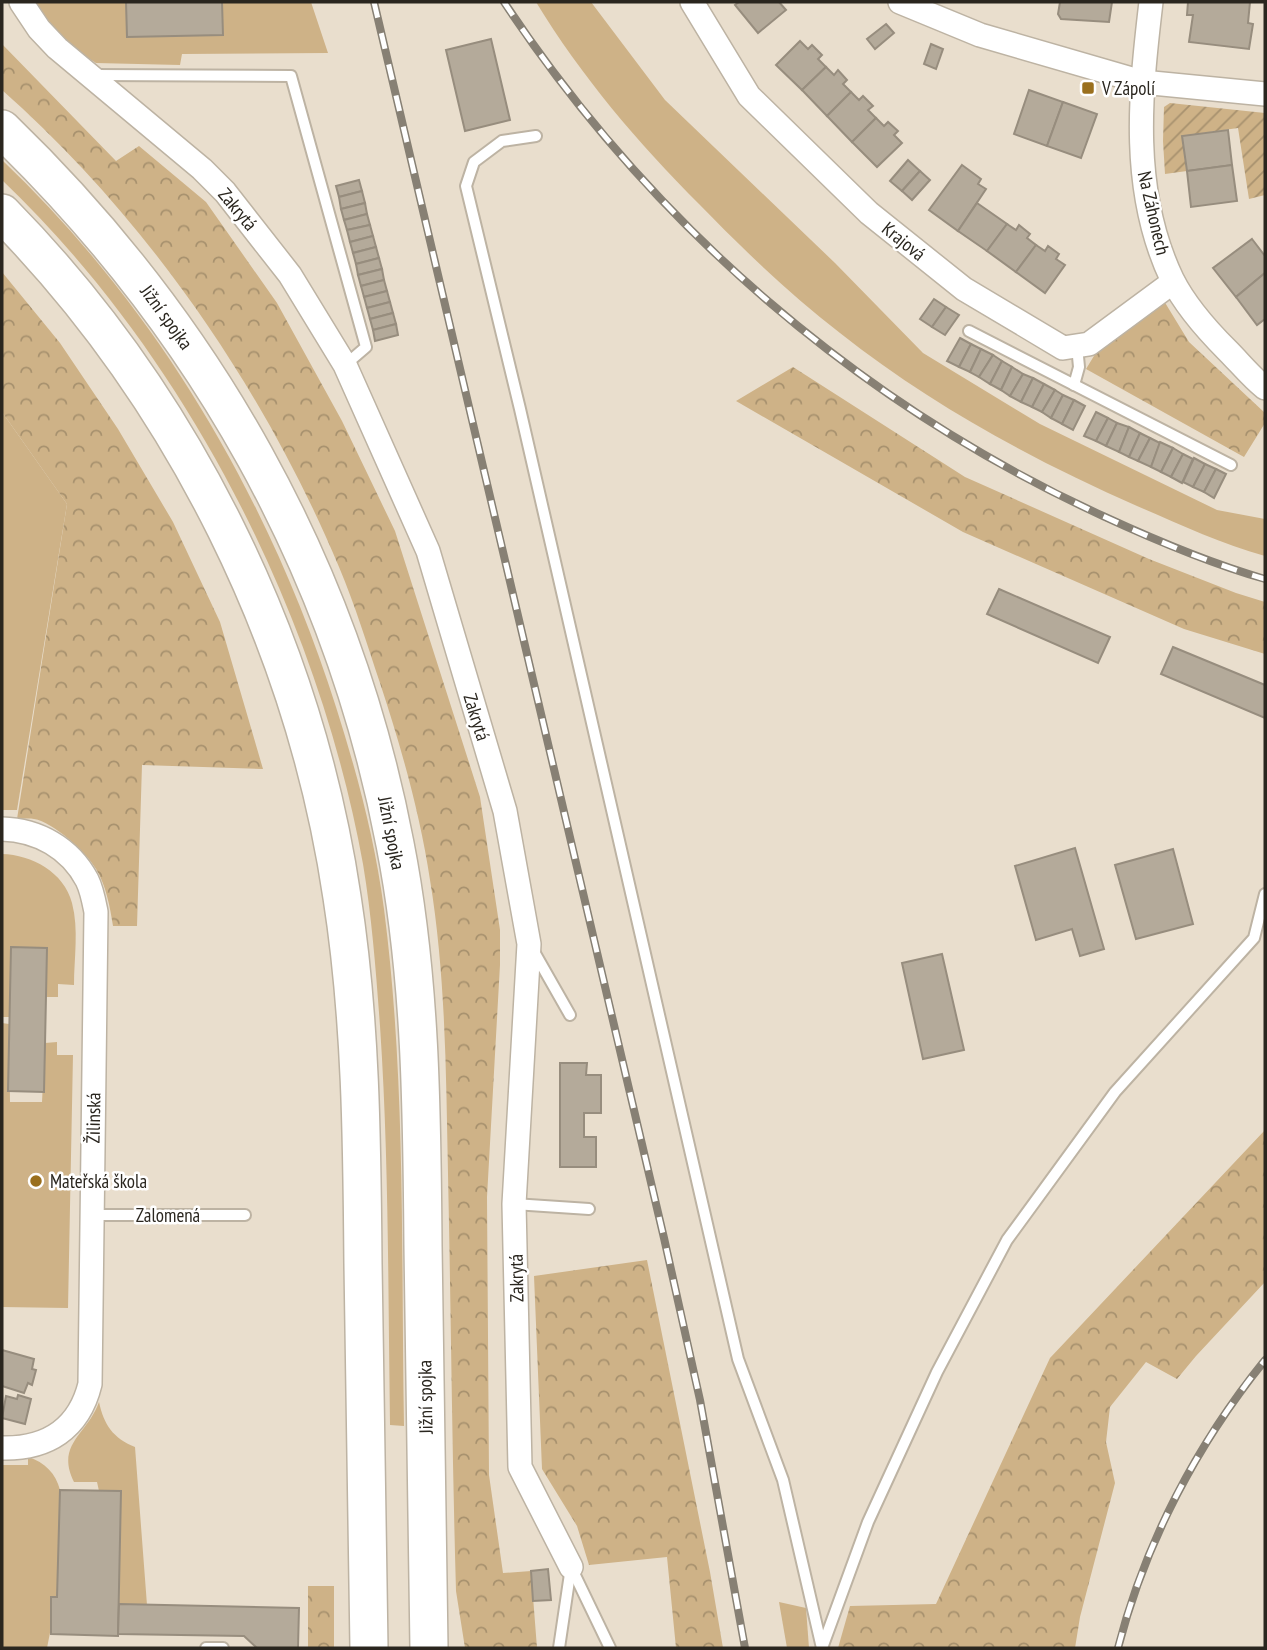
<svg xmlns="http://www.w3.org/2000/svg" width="1267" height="1650" viewBox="0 0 1267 1650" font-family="'PT Sans Narrow',sans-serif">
	<defs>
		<pattern id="forest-crowns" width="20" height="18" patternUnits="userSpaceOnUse" patternTransform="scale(1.75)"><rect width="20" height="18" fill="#ceb287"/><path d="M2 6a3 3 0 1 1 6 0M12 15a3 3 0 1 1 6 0" fill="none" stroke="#a7916e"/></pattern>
		<pattern id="garden-furrows" width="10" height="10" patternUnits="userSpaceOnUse" patternTransform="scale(1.75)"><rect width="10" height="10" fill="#ceb287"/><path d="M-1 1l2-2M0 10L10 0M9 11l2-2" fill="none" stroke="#a7916e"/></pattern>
	</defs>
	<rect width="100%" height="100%" fill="#e9decd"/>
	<g fill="#ceb287">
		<path d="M36 2H126L127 37 222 35V2H311L328 53 182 54 180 65 96 63 77 51 42 15Z"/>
		<path d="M536 2H591L665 100 835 263 923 353 1040 424 1217 510 1265 519V556C1221 544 1179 524 1137 506 1032 460 930 404 840 333 789 294 743 249 699 204 638 143 581 76 536 2Z"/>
		<path d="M2 160C159 309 271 502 336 707 357 773 375 840 384 909 406 1079 401 1254 404 1426L390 1425C388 1292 389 1159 380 1026 376 972 372 918 363 864 318 615 186 355 2 180Z"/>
		<path d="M2 412 67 504 17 810H2Z"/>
		<path d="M2 854C32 855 64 872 72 903 79 929 74 959 74 985L58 984V997H46L12 948 9 1017H2Z"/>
		<path d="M2 1023 9 1024 10 1102H42L45 1043 57 1042V1055H73L68 1308 2 1307Z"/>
		<path d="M99 1402C104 1425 113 1438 135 1447L147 1605 119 1604 121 1491H99L97 1482H74C55 1444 88 1434 99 1402Z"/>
		<path d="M28 1457C45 1462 56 1474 60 1490L57 1597 47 1648H2V1465H28Z"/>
		<path d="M779 1602 806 1608 809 1648H787Z"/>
	</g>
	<g fill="url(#forest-crowns)">
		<path d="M2 44 116 161 139 146 206 202 277 303 342 421 395 531 480 797 500 930V965L487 1197 489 1475 503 1573 531 1571 537 1648H465L456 1591C452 1452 451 1313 448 1174 446 1077 446 977 430 880 420 813 401 747 380 683 367 644 355 605 339 567 265 390 146 217 2 90Z"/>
		<path d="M2 272 60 343 118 429 173 522 220 622 263 769 142 765 137 926H113C110 907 106 885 96 869 86 852 53 822 34 819 28 818 22 819 17 819L67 504 2 412Z"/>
		<path d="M1164 301 1189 342 1265 413V423L1244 457 1086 369 1097 351Z"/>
		<path d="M793 367 965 477 1149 559 1236 593 1265 602V654L1184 629 963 532 736 401Z"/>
		<path d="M1265 1130V1282L1196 1356 1177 1379 1146 1362 1110 1407 1106 1442 1115 1483 1080 1617 1075 1648H838L850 1606 936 1604 1050 1358Z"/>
		<path d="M647 1260 710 1572 723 1648H676L667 1557 589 1565 577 1526 542 1469 534 1276Z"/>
		<rect x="308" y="1586" width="26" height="62"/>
	</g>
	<path fill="url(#garden-furrows)" d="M1170 103 1265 113V195L1249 199 1238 128 1182 136 1187 171 1165 174 1163 141 1164 107Z"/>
	<g fill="#b4aa9a" stroke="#978d7e" stroke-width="2">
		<path d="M126 2H222L223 35 127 37Z"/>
		<path d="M739 2H779L786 10 758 33 735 5Z"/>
		<path d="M1060 2H1112L1109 22 1061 19 1058 14Z"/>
		<path d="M1188 2H1250L1248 23 1253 24 1249 49 1189 42 1193 15H1187Z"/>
		<path d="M886 24 894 33 875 49 867 39Z"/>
		<path d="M491 39 510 120 465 131 446 50Z"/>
		<path d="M800 41 808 49 812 45 822 55 818 59 826 67 802 90 776 65Z"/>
		<path d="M931 44 943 49 936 69 924 64Z"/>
		<path d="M826 67 834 75 838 70 847 80 843 84 851 92 827 116 802 90Z"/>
		<path d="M1029 90 1063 102 1047 146 1014 134Z"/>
		<path d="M851 92 859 100 863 96 873 106 868 110 876 118 852 142 827 116Z"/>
		<path d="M1063 102 1097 114 1081 158 1047 146Z"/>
		<path d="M876 118 884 126 888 122 898 131 894 135 902 143 877 167 852 142Z"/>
		<path d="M1228 130 1232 165 1187 171 1182 136Z"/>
		<path d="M908 160 920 171 902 191 890 181Z"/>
		<path d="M962 165 981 179 978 184 986 189 958 231 929 210Z"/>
		<path d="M1232 165 1237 201 1191 207 1187 171Z"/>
		<path d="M920 171 930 180 912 200 902 191Z"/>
		<path d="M359 180 362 191 339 197 336 186Z"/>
		<path d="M362 191 365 203 341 209 339 197Z"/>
		<path d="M365 203 367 214 344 220 341 209Z"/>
		<path d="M977 203 1007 224 987 251 958 231Z"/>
		<path d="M367 214 370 225 347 230 344 220Z"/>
		<path d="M1007 224 1016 230 1019 225 1030 234 1027 238 1036 245 1016 272 987 251Z"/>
		<path d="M370 225 373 236 350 242 347 230Z"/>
		<path d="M373 236 376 247 353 253 350 242Z"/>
		<path d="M1252 239 1265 256V273L1236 297 1213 268Z"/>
		<path d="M1036 245 1045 251 1048 246 1059 254 1056 259 1065 265 1045 293 1016 272Z"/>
		<path d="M376 247 379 258 356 264 353 253Z"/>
		<path d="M379 258 382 269 358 275 356 264Z"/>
		<path d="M382 269 384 280 361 286 358 275Z"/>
		<path d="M1265 273V319L1257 325 1236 297Z"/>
		<path d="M384 280 387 291 364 297 361 286Z"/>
		<path d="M387 291 390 302 367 308 364 297Z"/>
		<path d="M934 299 946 307 932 327 920 319Z"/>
		<path d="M390 302 393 313 370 319 367 308Z"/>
		<path d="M946 307 959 315 945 335 932 327Z"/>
		<path d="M393 313 396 324 373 330 370 319Z"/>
		<path d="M396 324 398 335 375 341 373 330Z"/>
		<path d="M960 338 971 344 959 367 947 361Z"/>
		<path d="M971 344 981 349 970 372 959 367Z"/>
		<path d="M981 349 993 355 979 377 970 372Z"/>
		<path d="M993 355 1002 361 990 384 979 377Z"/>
		<path d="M1002 361 1012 367 1001 390 990 384Z"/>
		<path d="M1012 367 1023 374 1010 396 1001 390Z"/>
		<path d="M1023 374 1033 378 1021 402 1010 396Z"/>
		<path d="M1033 378 1044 384 1032 407 1021 402Z"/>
		<path d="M1044 384 1055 390 1042 412 1032 407Z"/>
		<path d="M1055 390 1063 395 1051 418 1042 412Z"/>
		<path d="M1063 395 1074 400 1062 424 1051 418Z"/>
		<path d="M1074 400 1085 406 1073 430 1062 424Z"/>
		<path d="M1096 412 1108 418 1096 441 1084 436Z"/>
		<path d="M1108 418 1117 423 1106 446 1096 441Z"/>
		<path d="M1117 423 1129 427 1119 452 1106 446Z"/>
		<path d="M1129 427 1140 433 1129 457 1119 452Z"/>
		<path d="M1140 433 1150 438 1138 461 1129 457Z"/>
		<path d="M1150 438 1160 443 1151 467 1138 461Z"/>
		<path d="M1160 442 1173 448 1161 472 1151 467Z"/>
		<path d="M1173 448 1183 454 1171 477 1161 472Z"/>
		<path d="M1183 454 1193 459 1182 483 1171 477Z"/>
		<path d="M1194 458 1205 464 1193 487 1183 482Z"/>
		<path d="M1205 464 1216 469 1204 492 1193 487Z"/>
		<path d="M1216 469 1226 474 1214 498 1204 492Z"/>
		<path d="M999 589 1110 637 1098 663 987 614Z"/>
		<path d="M1173 647 1265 685V718L1161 674Z"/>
		<path d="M1075 848 1104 949 1080 956 1072 929 1036 940 1015 866Z"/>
		<path d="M1173 849 1193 924 1136 939 1115 865Z"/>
		<path d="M11 947 47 948 44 1092 8 1091Z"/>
		<path d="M942 954 964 1050 923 1059 902 963Z"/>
		<path d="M560 1063H587L586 1075H601V1113H584V1137H596V1167H560Z"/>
		<path d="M2 1350 34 1359 32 1369 36 1370 32 1385 28 1383 24 1393 2 1386Z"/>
		<path d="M18 1395 31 1399 25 1424 2 1418 6 1396 17 1399Z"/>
		<path d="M60 1490 121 1491 118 1636 51 1634V1597H57Z"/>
		<path d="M548 1569 551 1600 533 1601 531 1571Z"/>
		<path d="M119 1604 299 1608 298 1648H257L244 1636 118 1634Z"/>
	</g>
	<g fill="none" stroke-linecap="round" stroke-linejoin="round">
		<defs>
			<g id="service">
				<path d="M95 75 291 76 366 347 345 365"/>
				<path d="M536 136 502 141 474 162 466 186 520 409 738 1359 783 1480 822 1648"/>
				<path d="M969 331 1231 465"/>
				<path d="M1074 385 1079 367 1077 346"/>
				<path d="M533 950 570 1015"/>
				<path d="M514 1204 589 1209"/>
				<path d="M91 1215H245"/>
				<path d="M571 1567 610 1648"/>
				<path d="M206 1648H223"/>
				<path d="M559 1648 571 1567"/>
				<path d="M822 1648 868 1522 937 1372 1007 1240 1115 1092 1254 938 1265 894"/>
			</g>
			<g id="minor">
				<path d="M21 2 39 29 57 48 202 169 225 192 290 275 345 365 428 551 505 811 529 944 514 1204 520 1467 571 1567"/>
				<path d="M692 2 749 96 869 213 964 289 1063 348 1089 344 1173 282"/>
				<path d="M900 2 980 35 1142 82 1265 94"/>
				<path d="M1151 2C1140 95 1130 191 1172 279 1185 305 1207 330 1227 350 1240 363 1251 377 1265 388"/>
				<path d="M2 829C38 830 70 848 87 880 92 890 94 902 96 912L90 1384C79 1429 47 1449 2 1448"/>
			</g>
			<g id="trunk">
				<path d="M2 129C205 325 342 567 395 844 421 976 422 1112 423 1246 425 1380 427 1514 429 1648"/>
				<path d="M2 213C183 397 304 642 342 897 361 1018 362 1142 363 1264 365 1392 367 1520 369 1648"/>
			</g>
		</defs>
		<use href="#service" stroke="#bdb3a3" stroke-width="14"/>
		<use href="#minor" stroke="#bdb3a3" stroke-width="26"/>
		<use href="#trunk" stroke="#bdb3a3" stroke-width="40"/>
		<use href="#service" stroke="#fff" stroke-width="10"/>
		<use href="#minor" stroke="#fff" stroke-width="23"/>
		<use href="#trunk" stroke="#fff" stroke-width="37"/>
		<defs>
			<g id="rail">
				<path d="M374 2 664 1238 700 1400 745 1648"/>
				<path d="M504 2C652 225 859 404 1103 516 1155 540 1209 563 1265 579"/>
				<path d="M1118 1648C1145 1543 1197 1444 1265 1360"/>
			</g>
		</defs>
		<use href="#rail" stroke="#878074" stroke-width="8"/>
		<use href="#rail" stroke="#fff" stroke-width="5" stroke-dasharray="16" stroke-linecap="butt"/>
	</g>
	<g fill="#9a6f1d" stroke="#fff" stroke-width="2.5">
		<rect x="1081" y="81" width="14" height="14" rx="3.5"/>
		<circle cx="36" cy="1181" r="7"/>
	</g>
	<g text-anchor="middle" stroke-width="5" stroke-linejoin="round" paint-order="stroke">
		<g font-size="19" fill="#2a261f" stroke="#fff" text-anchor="start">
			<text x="1102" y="95">V Zápolí</text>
			<text x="50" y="1188">Mateřská škola</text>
		</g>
		<g font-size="19" fill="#2a261f" stroke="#fff">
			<text transform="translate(238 209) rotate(50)" y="7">Zakrytá</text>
			<text transform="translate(1154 213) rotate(77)" y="7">Na Záhonech</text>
			<text transform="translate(904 241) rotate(39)" y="7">Krajová</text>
			<text transform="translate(167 317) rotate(54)" y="7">Jižní spojka</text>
			<text transform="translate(477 717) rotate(73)" y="7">Zakrytá</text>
			<text transform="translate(392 833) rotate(79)" y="7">Jižní spojka</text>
			<text transform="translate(93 1118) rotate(-89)" y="7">Žilinská</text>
			<text x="168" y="1222">Zalomená</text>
			<text transform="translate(516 1278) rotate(-91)" y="7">Zakrytá</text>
			<text transform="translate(425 1397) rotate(-91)" y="7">Jižní spojka</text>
		</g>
	</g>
	<rect width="1267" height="1650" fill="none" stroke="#2a261f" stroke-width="7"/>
</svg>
